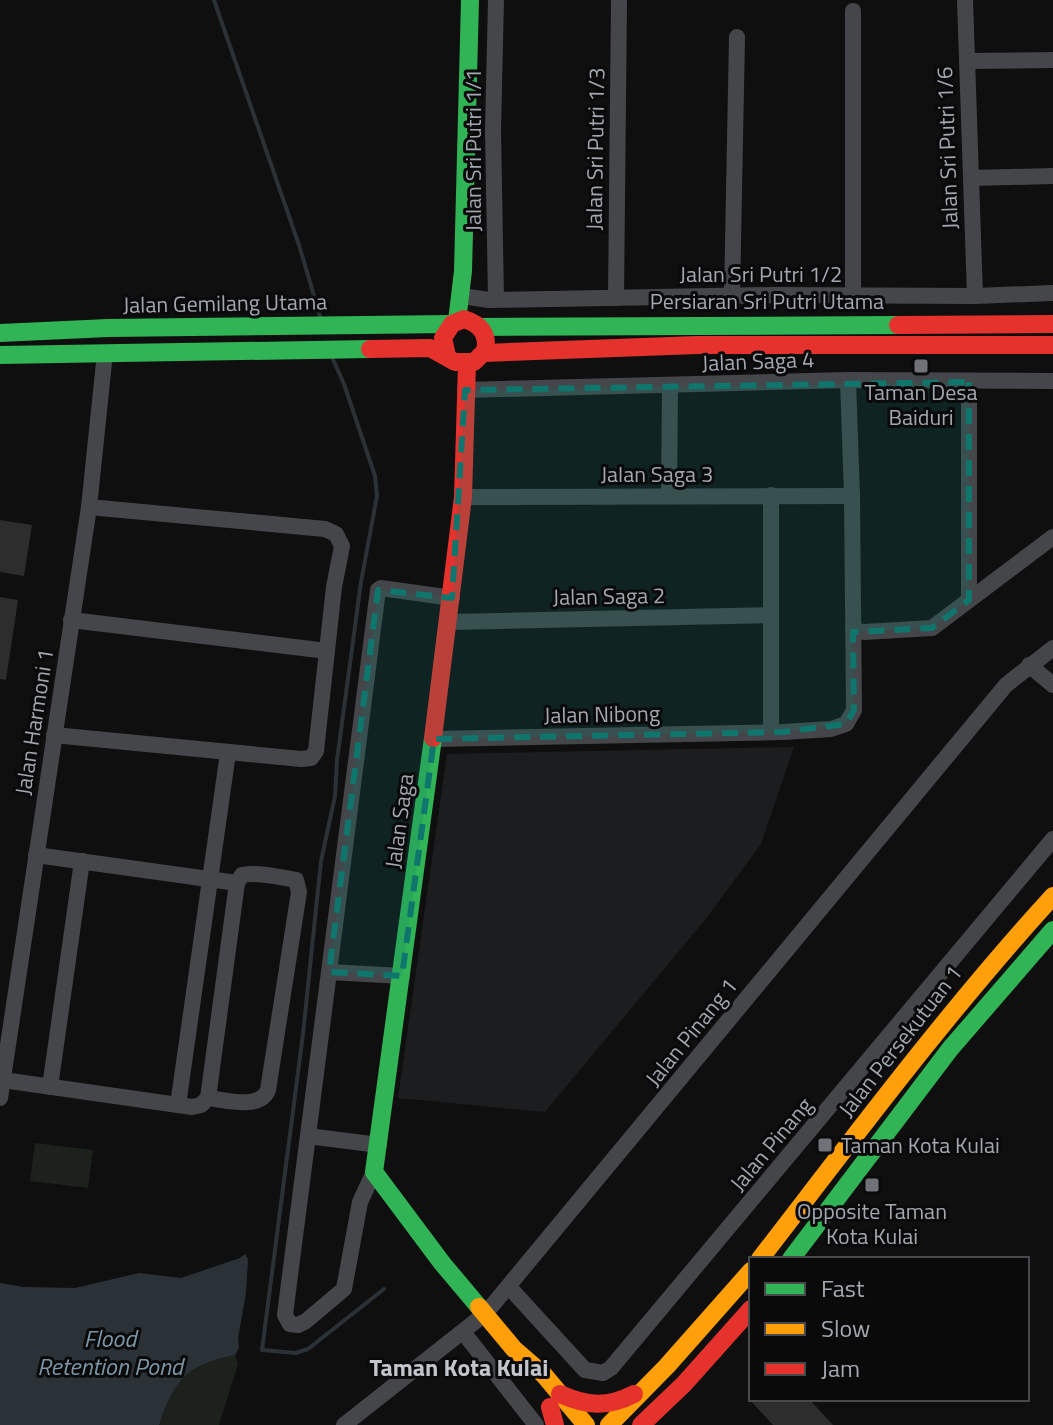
<svg xmlns="http://www.w3.org/2000/svg" width="1053" height="1425" viewBox="0 0 1053 1425" font-family="'Titillium Web',sans-serif">
	<rect width="100%" height="100%" fill="#0f0f10"/>
	<path fill="#1c1d1e" d="M794 747 761 844 705 920 545 1112 398 1098 447 754Z"/>
	<g fill="#1c211c">
		<path d="M35 1143 93 1150 88 1188 30 1181Z"/>
		<path d="M235 1355 238 1364 219 1425H159C175 1379 186 1365 235 1355Z"/>
	</g>
	<path fill="#2b3237" d="M245 1254 248 1259 246 1293 238 1338 239 1348 235 1355C186 1365 175 1379 159 1425H0V1283L24 1287 75 1288 139 1273 181 1278 240 1258Z"/>
	<g fill="none" stroke-linecap="round" stroke-linejoin="round">
		<g stroke="#2b3237" stroke-width="4">
			<path d="M214 0 299 245 320 316"/>
			<path d="M331 355 344 384 375 476 377 496 361 582 337 760 335 796 321 861 303 1034 262 1350 296 1353 308 1349 384 1289"/>
		</g>
	</g>
	<g fill="#2d2d2e">
		<path d="M0 520 32 525 24 576 0 572Z"/>
		<path d="M0 597 18 600 6 680 0 679Z"/>
		<path d="M749 1399H809L833 1425H773Z"/>
	</g>
	<g fill="none" stroke-linecap="round" stroke-linejoin="round">
		<g stroke="#444649" stroke-width="16">
			<path d="M965 0 975 296"/>
			<path d="M967 61 1053 60"/>
			<path d="M972 178 1053 176"/>
			<path d="M732 295 737 37"/>
			<path d="M853 296V11"/>
			<path d="M469 297 489 300 771 295 975 296 1053 293"/>
			<path d="M616 298 619 0"/>
			<path d="M496 299 493 130 496 0"/>
			<path d="M969 382V600"/>
			<path d="M465 390 848 380 1053 381"/>
			<path d="M669 496 670 386"/>
			<path d="M463 497 852 496"/>
			<path d="M71 620 327 651"/>
			<path d="M449 622 770 615"/>
			<path d="M853 630 864 632 932 628 1053 537"/>
			<path d="M1029 665 1053 685"/>
			<path d="M771 732V495"/>
			<path d="M54 735 301 759 311 758 316 751 334 587 342 546 336 534 325 529 89 507"/>
			<path d="M434 739 783 732 831 729 846 724 854 710 852 496 848 380"/>
			<path d="M329 972 378 590 381 588 452 598"/>
			<path d="M3 1080 192 1107 201 1105 208 1098C226 1100 260 1110 268 1090L299 892 296 880C279 877 259 872 242 875L237 883 36 855"/>
			<path d="M50 1087 82 861"/>
			<path d="M0 1098 89 507 105 353"/>
			<path d="M208 1098 237 883"/>
			<path d="M178 1105 228 753"/>
			<path d="M308 1136 379 1145"/>
			<path d="M374 1172 360 1202 344 1289 306 1321 298 1325 290 1324 285 1315 288 1291 329 972 402 976"/>
			<path d="M509 1287 585 1370 603 1373 611 1368 1053 839"/>
			<path d="M463 1332 536 1425"/>
			<path d="M344 1425 486 1313 1006 685 1053 648"/>
		</g>
		<g stroke="#30b455" stroke-width="18">
			<path d="M457 321 463 271 470 0"/>
			<path d="M481 327 898 325"/>
			<path d="M0 333 108 328 451 324"/>
			<path d="M0 355 370 349"/>
			<path d="M433 738 374 1172 442 1263 479 1307"/>
			<path d="M791 1259 950 1049 1053 930"/>
		</g>
		<g stroke="#ff9f0a" stroke-width="18">
			<path d="M760 1259C855 1136 948 1011 1053 896"/>
			<path d="M479 1307 514 1349 544 1375 586 1425"/>
			<path d="M609 1425 667 1366 751 1271"/>
		</g>
		<g stroke="#e5322d" stroke-width="18">
			<path d="M898 325 1053 324"/>
			<path d="M370 349 430 348 455 362H474L485 351C489 334 480 324 464 319L452 324 443 338 447 356"/>
			<path d="M484 353 697 345H1053"/>
			<path d="M433 738 463 497 467 364"/>
			<path d="M560 1394C587 1406 607 1408 634 1394"/>
			<path d="M550 1407 555 1425"/>
			<path d="M641 1425 684 1384 751 1309"/>
		</g>
	</g>
	<path fill="#0f766e" fill-opacity="0.2" stroke="#0f766e" stroke-width="6" stroke-dasharray="16 10" stroke-linejoin="round" d="M969 382V600L932 628 853 632 854 710 846 724 783 732 434 739 402 976 329 972 378 590 452 598 465 390Z"/>
	<g fill="#6f7278" stroke="#0a0a0b" stroke-width="3">
		<rect x="913" y="358" width="16" height="16" rx="4"/>
		<rect x="817" y="1137" width="16" height="16" rx="4"/>
		<rect x="864" y="1177" width="16" height="16" rx="4"/>
	</g>
	<g text-anchor="middle" stroke-width="6" stroke-linejoin="round" paint-order="stroke">
		<g font-size="22" fill="#a2a7b0" stroke="#0a0a0b">
			<text transform="translate(947 148) rotate(-92)" y="8">Jalan Sri Putri 1/6</text>
			<text transform="translate(595 149) rotate(-89)" y="8">Jalan Sri Putri 1/3</text>
			<text transform="translate(473 150) rotate(-90)" y="8">Jalan Sri Putri 1/1</text>
			<text x="761" y="282">Jalan Sri Putri 1/2</text>
			<text x="767" y="309">Persiaran Sri Putri Utama</text>
			<text transform="translate(225 303) rotate(-1)" y="8">Jalan Gemilang Utama</text>
			<text transform="translate(758 361) rotate(-2)" y="8">Jalan Saga 4</text>
			<text x="657" y="482">Jalan Saga 3</text>
			<text transform="translate(609 596) rotate(-1)" y="8">Jalan Saga 2</text>
			<text transform="translate(602 714) rotate(-1)" y="8">Jalan Nibong</text>
			<text transform="translate(34 722) rotate(-81)" y="8">Jalan Harmoni 1</text>
			<text transform="translate(399 821) rotate(-82)" y="8">Jalan Saga</text>
			<text transform="translate(691 1032) rotate(-51)" y="8">Jalan Pinang 1</text>
			<text transform="translate(900 1041) rotate(-52)" y="8">Jalan Persekutuan 1</text>
			<text transform="translate(771 1144) rotate(-50)" y="8">Jalan Pinang</text>
		</g>
		<g font-size="22" fill="#a2a7b0" stroke="#0a0a0b">
			<text x="921" y="400">Taman Desa<tspan x="921" dy="25">Baiduri</tspan></text>
			<text x="841" y="1153" text-anchor="start">Taman Kota Kulai</text>
			<text x="872" y="1219">Opposite Taman<tspan x="872" dy="25">Kota Kulai</tspan></text>
		</g>
		<g font-size="24" font-style="italic" fill="#7c96a8" stroke="#0a0a0b">
			<text x="110" y="1347">Flood<tspan x="110" dy="28">Retention Pond</tspan></text>
		</g>
		<g font-size="24" font-weight="bold" fill="#c2c6cc" stroke="#0a0a0b">
			<text x="459" y="1376">Taman Kota Kulai</text>
		</g>
	</g>
	<rect x="749" y="1257" width="280" height="144" fill="#0a0a0b" stroke="#47494d" stroke-width="2"/>
	<rect x="765" y="1283" width="40" height="12" fill="#30b455" stroke="#47494d" stroke-width="2"/>
	<text x="821" y="1297" font-size="24" fill="#a2a7b0">Fast</text>
	<rect x="765" y="1323" width="40" height="12" fill="#ff9f0a" stroke="#47494d" stroke-width="2"/>
	<text x="821" y="1337" font-size="24" fill="#a2a7b0">Slow</text>
	<rect x="765" y="1363" width="40" height="12" fill="#e5322d" stroke="#47494d" stroke-width="2"/>
	<text x="821" y="1377" font-size="24" fill="#a2a7b0">Jam</text>
</svg>
